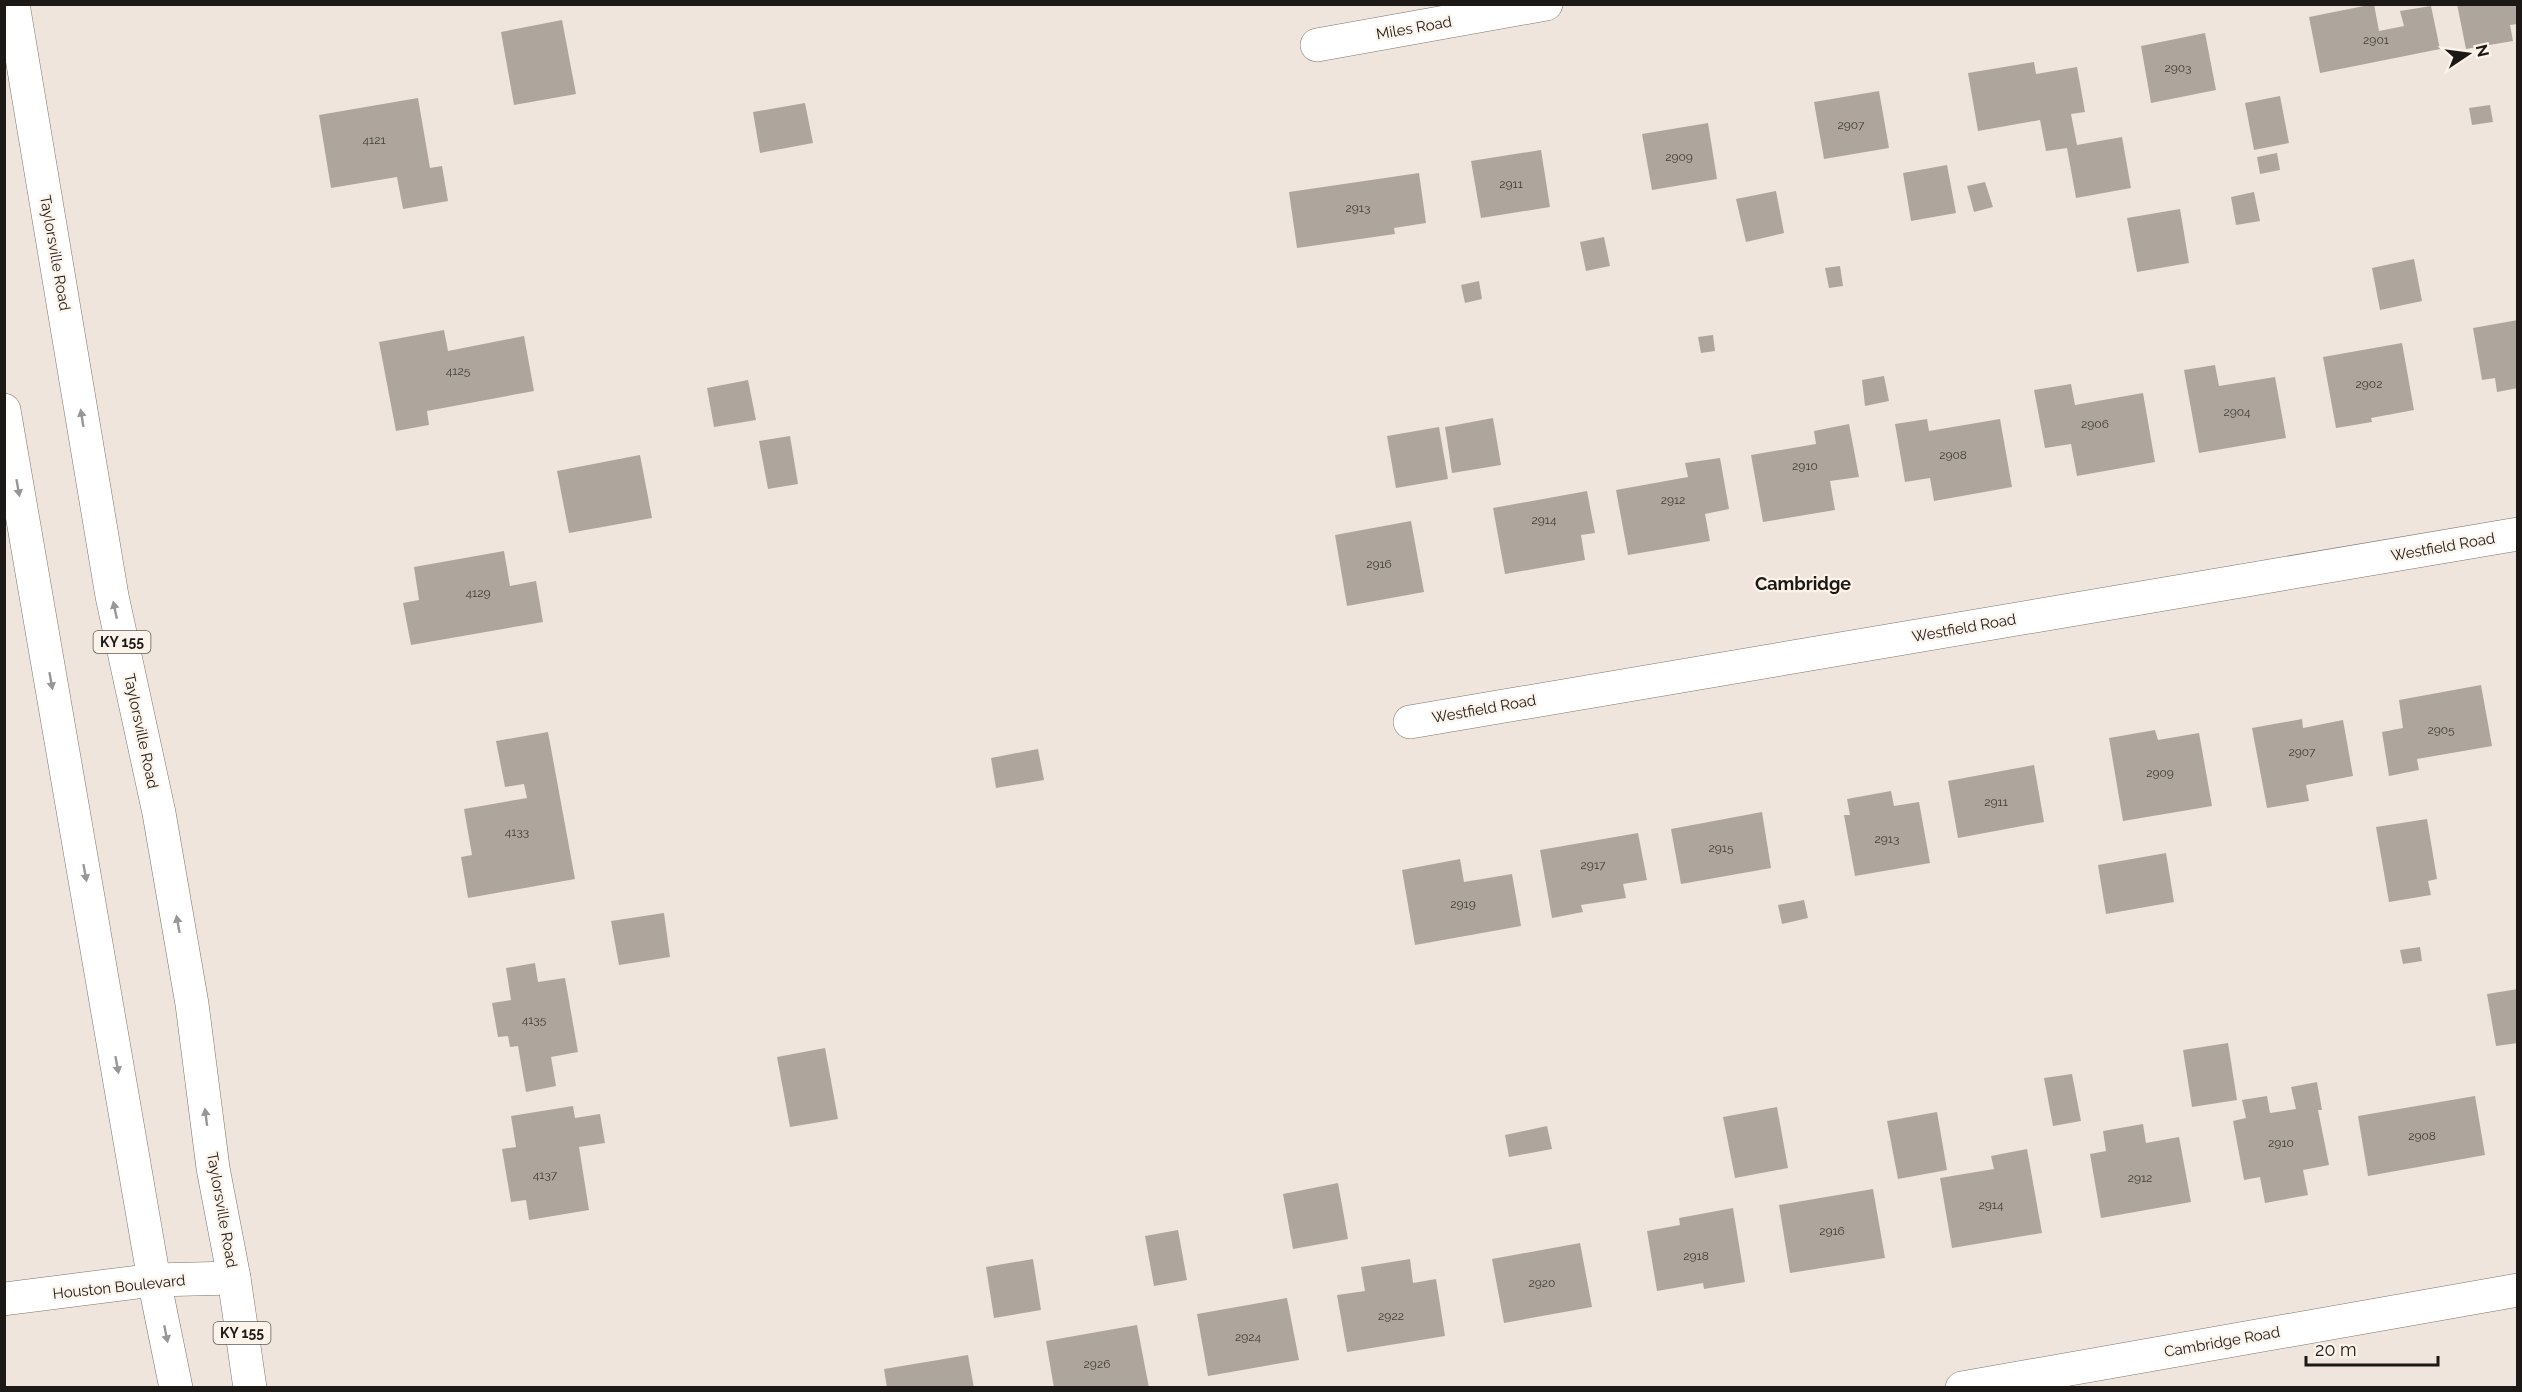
<svg xmlns="http://www.w3.org/2000/svg" width="2522" height="1392" viewBox="0 0 2522 1392" font-family="Raleway,sans-serif">
	<rect width="100%" height="100%" fill="#efe5dc"/>
	<g fill="#aea69d">
		<path d="M2374 4 2379 31 2404 26 2400 11 2431 6 2440 49 2320 73 2309 17Z"/>
		<path d="M2457 4H2518V24L2510 25 2513 41 2466 49Z"/>
		<path d="M562 20 576 94 514 105 501 32Z"/>
		<path d="M2205 33 2216 90 2151 103 2141 46Z"/>
		<path d="M2034 62 2036 74 2077 67 2085 112 2071 114 2077 145 2122 137 2131 188 2076 198 2067 148 2046 151 2040 120 1978 131 1968 73Z"/>
		<path d="M1879 91 1889 148 1824 159 1814 102Z"/>
		<path d="M2280 96 2289 143 2254 150 2245 103Z"/>
		<path d="M418 98 430 168 442 166 448 201 403 209 397 177 331 188 319 115Z"/>
		<path d="M805 103 813 143 760 153 753 112Z"/>
		<path d="M2490 105 2493 122 2472 125 2469 108Z"/>
		<path d="M1708 123 1717 179 1652 190 1642 134Z"/>
		<path d="M1541 150 1550 207 1481 218 1471 161Z"/>
		<path d="M2277 153 2280 170 2260 174 2257 157Z"/>
		<path d="M1947 165 1956 213 1911 221 1903 173Z"/>
		<path d="M1419 173 1426 223 1394 228 1395 234 1297 248 1289 192Z"/>
		<path d="M1985 182 1993 207 1974 212 1967 186Z"/>
		<path d="M1776 191 1784 233 1746 242 1736 199Z"/>
		<path d="M2254 192 2260 221 2236 225 2231 197Z"/>
		<path d="M2180 209 2189 263 2137 272 2127 218Z"/>
		<path d="M1604 237 1610 266 1586 271 1580 242Z"/>
		<path d="M2414 259 2422 301 2380 310 2372 268Z"/>
		<path d="M1840 266 1843 286 1829 288 1825 268Z"/>
		<path d="M1479 281 1482 299 1465 303 1461 285Z"/>
		<path d="M2518 320V388L2497 392 2495 378 2482 380 2473 328Z"/>
		<path d="M444 330 448 351 524 336 534 391 427 411 429 425 396 431 379 342Z"/>
		<path d="M1713 335 1715 351 1701 353 1698 337Z"/>
		<path d="M2402 343 2414 410 2371 418 2372 422 2336 428 2323 357Z"/>
		<path d="M2215 365 2219 386 2275 377 2286 438 2199 453 2184 370Z"/>
		<path d="M1884 376 1889 401 1865 406 1862 380Z"/>
		<path d="M748 380 756 420 714 427 707 388Z"/>
		<path d="M2071 384 2075 405 2143 393 2155 462 2077 476 2071 444 2045 448 2034 390Z"/>
		<path d="M1493 418 1501 465 1452 473 1445 427Z"/>
		<path d="M1927 419 1929 431 2000 419 2012 487 1934 501 1930 478 1905 482 1895 424Z"/>
		<path d="M1849 424 1859 477 1830 481 1835 510 1763 522 1751 455 1816 444 1814 431Z"/>
		<path d="M1439 427 1448 479 1396 488 1387 436Z"/>
		<path d="M790 436 798 484 768 489 759 441Z"/>
		<path d="M640 455 652 518 569 533 557 471Z"/>
		<path d="M1720 458 1729 509 1705 514 1710 541 1628 555 1616 490 1688 477 1685 463Z"/>
		<path d="M1587 491 1595 533 1581 535 1585 560 1505 574 1493 508Z"/>
		<path d="M1411 521 1424 592 1347 606 1335 535Z"/>
		<path d="M504 551 510 586 536 581 543 622 411 645 403 603 419 600 414 567Z"/>
		<path d="M2481 685 2492 746 2417 759 2419 770 2389 776 2382 732 2403 728 2399 700Z"/>
		<path d="M2302 719 2303 728 2343 720 2353 776 2306 785 2309 801 2267 808 2252 728Z"/>
		<path d="M2155 730 2158 740 2199 733 2212 806 2123 821 2109 738Z"/>
		<path d="M548 732 575 879 468 898 461 857 472 855 464 809 527 798 524 784 505 787 496 741Z"/>
		<path d="M1038 749 1044 780 996 788 991 758Z"/>
		<path d="M2034 765 2044 822 1958 838 1948 781Z"/>
		<path d="M1891 791 1894 806 1919 802 1930 863 1855 876 1844 815H1850L1847 799Z"/>
		<path d="M1762 812 1771 868 1681 884 1671 829Z"/>
		<path d="M2427 819 2437 879 2428 881 2431 895 2389 902 2376 827Z"/>
		<path d="M1638 833 1647 880 1623 884 1626 898 1581 905 1583 912 1552 918 1540 850Z"/>
		<path d="M2166 853 2174 902 2106 914 2098 865Z"/>
		<path d="M1460 859 1464 882 1512 874 1521 926 1415 945 1402 870Z"/>
		<path d="M1804 900 1808 918 1782 924 1778 905Z"/>
		<path d="M664 913 670 957 619 965 611 921Z"/>
		<path d="M2420 947 2422 961 2403 964 2400 950Z"/>
		<path d="M535 963 538 982 565 978 578 1052 551 1057 556 1086 526 1092 518 1046 510 1047 508 1036 498 1037 492 1003 511 1000 506 968Z"/>
		<path d="M2518 989V1043L2496 1046 2487 994Z"/>
		<path d="M2228 1043 2237 1100 2192 1107 2183 1050Z"/>
		<path d="M825 1048 838 1119 790 1127 777 1057Z"/>
		<path d="M2072 1074 2081 1121 2053 1126 2044 1078Z"/>
		<path d="M2317 1082 2322 1110H2318L2329 1165 2303 1170 2308 1195 2265 1203 2260 1177 2244 1180 2233 1121 2246 1118 2242 1100 2267 1096 2270 1113 2296 1109 2291 1087Z"/>
		<path d="M2475 1096 2485 1155 2368 1176 2358 1116Z"/>
		<path d="M573 1106 575 1118 600 1114 605 1143 579 1147 589 1210 529 1220 526 1200 511 1202 502 1149 516 1147 511 1116Z"/>
		<path d="M1777 1107 1788 1168 1735 1178 1723 1117Z"/>
		<path d="M1937 1112 1947 1170 1898 1179 1887 1121Z"/>
		<path d="M2143 1124 2146 1143 2179 1137 2191 1202 2101 1218 2090 1154 2106 1151 2103 1131Z"/>
		<path d="M1547 1126 1552 1149 1509 1157 1505 1135Z"/>
		<path d="M2027 1149 2042 1233 1952 1248 1940 1178 1994 1169 1991 1156Z"/>
		<path d="M1338 1183 1348 1239 1293 1249 1283 1194Z"/>
		<path d="M1873 1189 1885 1258 1790 1273 1779 1205Z"/>
		<path d="M1733 1208 1745 1282 1704 1289 1703 1283 1657 1291 1647 1231 1680 1225 1679 1218Z"/>
		<path d="M1178 1230 1187 1280 1154 1286 1145 1236Z"/>
		<path d="M1580 1243 1592 1307 1504 1323 1492 1259Z"/>
		<path d="M1033 1259 1041 1310 994 1318 986 1267Z"/>
		<path d="M1410 1259 1413 1283 1436 1279 1445 1336 1347 1352 1337 1295 1365 1291 1361 1267Z"/>
		<path d="M1287 1298 1299 1360 1208 1376 1197 1314Z"/>
		<path d="M1137 1325 1149 1388H1054L1046 1341Z"/>
		<path d="M968 1355 974 1388H887L884 1369Z"/>
	</g>
	<g fill="none" stroke-linecap="round" stroke-linejoin="round">
		<defs>
			<g id="minor">
				<path d="M1317 45 1546 4"/>
				<path d="M1410 722 2518 534"/>
				<path d="M4 1299 154 1280 234 1278"/>
				<path d="M1962 1388 2518 1290"/>
			</g>
			<g id="major">
				<path d="M13 4 112 596 159 813 192 1004 213 1168 234 1278 250 1388"/>
				<path d="M4 410 154 1280 176 1388"/>
			</g>
		</defs>
		<use href="#minor" stroke="#7c746c" stroke-width="34"/>
		<use href="#major" stroke="#7c746c" stroke-width="34"/>
		<use href="#minor" stroke="#fff" stroke-width="33"/>
		<use href="#major" stroke="#fff" stroke-width="33"/>
	</g>
	<defs><path id="oneway-solid" d="M-6-.8H1V-3.2L6.5 0L1 3.2V.8H-6Z" transform="scale(1.5)"/></defs>
	<g fill="#989796">
		<use href="#oneway-solid" transform="translate(82 418) rotate(-99)"/>
		<use href="#oneway-solid" transform="translate(18 488) rotate(80)"/>
		<use href="#oneway-solid" transform="translate(115 610) rotate(-102)"/>
		<use href="#oneway-solid" transform="translate(51 681) rotate(80)"/>
		<use href="#oneway-solid" transform="translate(85 873) rotate(80)"/>
		<use href="#oneway-solid" transform="translate(178 924) rotate(-100)"/>
		<use href="#oneway-solid" transform="translate(117 1065) rotate(80)"/>
		<use href="#oneway-solid" transform="translate(206 1117) rotate(-97)"/>
		<use href="#oneway-solid" transform="translate(166 1334) rotate(79)"/>
	</g>
	<g text-anchor="middle" stroke-width="4.5" stroke-linejoin="round" paint-order="stroke">
		<g font-size="12" fill="#403c37">
			<text x="2376" y="44">2901</text>
			<text x="2178" y="72">2903</text>
			<text x="1851" y="129">2907</text>
			<text x="374" y="144">4121</text>
			<text x="1679" y="161">2909</text>
			<text x="1511" y="188">2911</text>
			<text x="1358" y="212">2913</text>
			<text x="458" y="375">4125</text>
			<text x="2369" y="388">2902</text>
			<text x="2237" y="416">2904</text>
			<text x="2095" y="428">2906</text>
			<text x="1953" y="459">2908</text>
			<text x="1805" y="470">2910</text>
			<text x="1673" y="504">2912</text>
			<text x="1544" y="524">2914</text>
			<text x="1379" y="568">2916</text>
			<text x="478" y="597">4129</text>
			<text x="2441" y="734">2905</text>
			<text x="2302" y="756">2907</text>
			<text x="2160" y="777">2909</text>
			<text x="1996" y="806">2911</text>
			<text x="517" y="836">4133</text>
			<text x="1887" y="843">2913</text>
			<text x="1721" y="852">2915</text>
			<text x="1593" y="869">2917</text>
			<text x="1463" y="908">2919</text>
			<text x="534" y="1024">4135</text>
			<text x="2422" y="1140">2908</text>
			<text x="2281" y="1147">2910</text>
			<text x="545" y="1179">4137</text>
			<text x="2140" y="1182">2912</text>
			<text x="1991" y="1209">2914</text>
			<text x="1832" y="1235">2916</text>
			<text x="1696" y="1260">2918</text>
			<text x="1542" y="1287">2920</text>
			<text x="1391" y="1320">2922</text>
			<text x="1248" y="1341">2924</text>
			<text x="1097" y="1368">2926</text>
		</g>
		<g fill="#fcf3ea" stroke="#5e5a55" stroke-width="1.5">
			<rect x="93.5" y="631" width="57" height="22" rx="4.5"/>
			<rect x="213.5" y="1322" width="57" height="22" rx="4.5"/>
		</g>
		<g font-size="14" font-weight="bold" fill="#1b1815">
			<text x="122" y="647">KY 155</text>
			<text x="242" y="1338">KY 155</text>
		</g>
		<g font-size="15" fill="#1b1815" stroke="#fcf3ea">
			<text transform="translate(1414 28) rotate(-10)" y="5">Miles Road</text>
			<text transform="translate(55 253) rotate(80)" y="5">Taylorsville Road</text>
			<text transform="translate(2443 547) rotate(-10)" y="5">Westfield Road</text>
			<text transform="translate(1964 628) rotate(-10)" y="5">Westfield Road</text>
			<text transform="translate(1484 709) rotate(-10)" y="5">Westfield Road</text>
			<text transform="translate(141 731) rotate(78)" y="5">Taylorsville Road</text>
			<text transform="translate(222 1210) rotate(80)" y="5">Taylorsville Road</text>
			<text transform="translate(119 1287) rotate(-6)" y="5">Houston Boulevard</text>
			<text transform="translate(2222 1342) rotate(-10)" y="5">Cambridge Road</text>
		</g>
		<g font-size="18" font-weight="bold" fill="#1b1815" stroke="#fcf3ea">
			<text x="1803" y="590">Cambridge</text>
		</g>
	</g>
	<rect width="2522" height="1392" fill="none" stroke="#1b1815" stroke-width="12"/>
	<g transform="translate(2468 54) rotate(77)" stroke="#fcf3ea" stroke-width="4.5" paint-order="stroke">
	<path d="M0-4.5L10 22L0 15L-10 22Z" fill="#1b1815"/>
	<text y="-9" font-size="16" font-weight="bold" text-anchor="middle" fill="#1b1815">N</text>
	</g>
	<path d="M2306 1356v9h132v-9" fill="none" stroke="#1b1815" stroke-width="3"/>
	<text x="2315" y="1356" font-size="18" fill="#1b1815" stroke="#fcf3ea" stroke-width="4.5" paint-order="stroke">20 m</text>
</svg>
